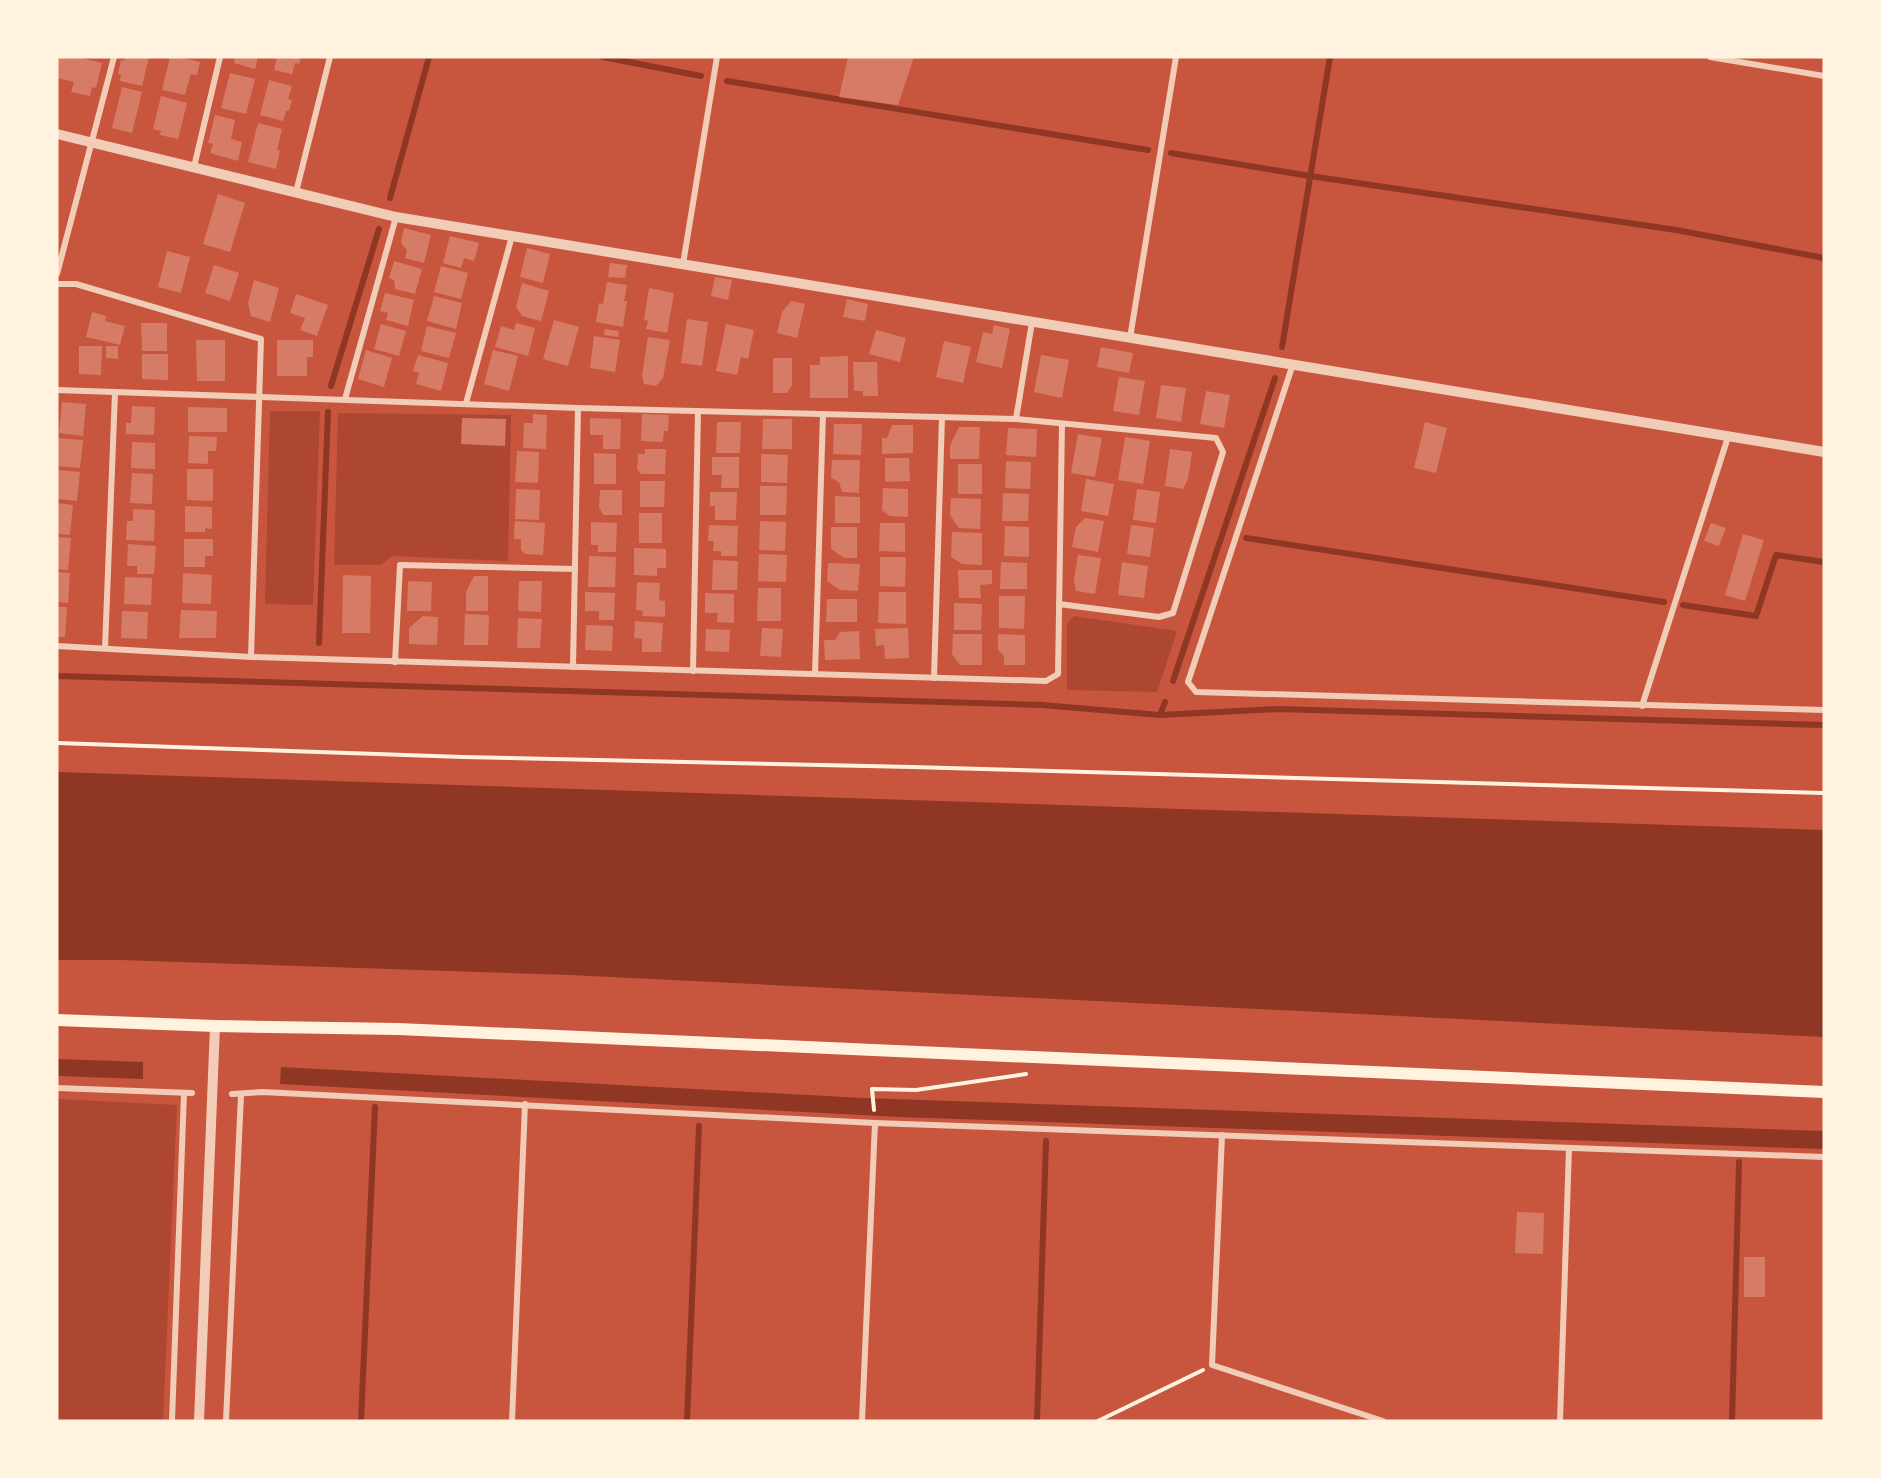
<svg xmlns="http://www.w3.org/2000/svg" width="1881" height="1478" viewBox="0 0 1881 1478" font-family="Arial,sans-serif">
	<rect width="100%" height="100%" fill="#c8553d"/>
	<g fill="#ae4732">
		<path d="M270 411H320L313 605 265 604Z"/>
		<path d="M338 413 511 415 508 561 393 556 380 565H334Z"/>
		<path d="M1074 616 1177 631 1157 692 1067 690V624Z"/>
		<path d="M57 1099 177 1105 163 1421H57Z"/>
	</g>
	<g fill="#8f3625">
		<path d="M57 772 1824 830V1037L570 975 120 960H57Z"/>
		<path d="M57 1059 143 1062V1079L57 1076Z"/>
		<path d="M281 1067 863 1098 1824 1131V1149L899 1117 280 1084Z"/>
	</g>
	<g fill="none" stroke-linecap="round" stroke-linejoin="round">
		<g stroke="#8f3625" stroke-width="6">
			<path d="M603 57 701 76"/>
			<path d="M727 81 1148 150"/>
			<path d="M1171 153 1310 176 1676 230 1824 258"/>
			<path d="M390 198 429 57"/>
			<path d="M1282 347 1330 57"/>
			<path d="M331 386 379 229"/>
			<path d="M1246 538 1664 602"/>
			<path d="M1683 605 1756 616 1776 555 1824 562"/>
			<path d="M319 643 328 412"/>
			<path d="M57 676 1042 705 1160 715 1277 709 1824 725"/>
			<path d="M1173 681 1275 378"/>
			<path d="M1160 715 1165 702"/>
			<path d="M361 1421 375 1107"/>
			<path d="M687 1421 699 1126"/>
			<path d="M1037 1421 1046 1141"/>
			<path d="M1732 1421 1739 1162"/>
		</g>
	</g>
	<g fill="#d67c66">
		<path d="M57 57H78L102 63 96 88 92 87 90 96 71 92 74 82 57 78Z"/>
		<path d="M125 57H149L142 86 120 81 121 75 118 74 121 60 124 61Z"/>
		<path d="M170 57H179L200 62 197 75 191 74 185 95 162 90Z"/>
		<path d="M235 57H258L255 69 234 63Z"/>
		<path d="M277 57H301L299 64 295 63 292 74 274 70Z"/>
		<path d="M848 57H914L898 105 839 97Z"/>
		<path d="M230 73 255 79 246 114 221 108Z"/>
		<path d="M269 80 292 86 288 99 292 100 289 111H286L283 121 260 115Z"/>
		<path d="M122 87 142 92 132 133 112 128Z"/>
		<path d="M161 96 187 103 178 139 160 135 161 131 153 129Z"/>
		<path d="M215 115 235 120 231 139 242 142 238 161 210 153 213 144 208 143Z"/>
		<path d="M258 123 282 129 277 150H280L276 169 248 162Z"/>
		<path d="M218 194 245 203 230 252 203 244Z"/>
		<path d="M404 228 431 235 424 263 405 258 407 250 401 243Z"/>
		<path d="M450 236 479 243 474 261 464 258 461 268 443 263Z"/>
		<path d="M527 248 550 254 543 283 520 277Z"/>
		<path d="M167 251 190 257 181 293 158 287Z"/>
		<path d="M394 261 422 269 415 294 395 289 394 280 389 278Z"/>
		<path d="M610 263 627 265 625 278 608 277Z"/>
		<path d="M214 265 239 273 230 301 205 293Z"/>
		<path d="M441 266 468 273 461 299 434 292Z"/>
		<path d="M715 277 732 280 728 300 711 296Z"/>
		<path d="M254 280 279 288 270 322 251 316 248 303Z"/>
		<path d="M607 282 627 285 624 301H627L623 327 596 322 599 303 603 304Z"/>
		<path d="M522 283 549 291 541 321 522 316 516 307Z"/>
		<path d="M649 288 674 293 667 333 646 329 648 321 644 320Z"/>
		<path d="M385 293 414 300 408 326 386 320 388 313 380 311Z"/>
		<path d="M296 294 328 305 317 336 300 330 305 318 290 313Z"/>
		<path d="M434 296 462 303 456 329 427 321Z"/>
		<path d="M847 299 868 304 865 321 843 317Z"/>
		<path d="M791 301 805 304 797 338 777 333 782 312Z"/>
		<path d="M92 312 106 316 105 321 125 326 120 345 86 337Z"/>
		<path d="M687 319 708 322 702 366 681 363Z"/>
		<path d="M554 320 579 327 568 366 543 359Z"/>
		<path d="M141 323H167V351H142Z"/>
		<path d="M516 323 535 328 528 356 495 347 501 326 514 330Z"/>
		<path d="M381 324 406 331 399 356 374 349Z"/>
		<path d="M726 324 754 330 748 359 741 357 737 375 716 371Z"/>
		<path d="M994 325 1010 329 1002 368 976 362 983 332 992 334Z"/>
		<path d="M427 326 456 333 449 358 421 351Z"/>
		<path d="M605 329 619 331 618 337 604 335Z"/>
		<path d="M876 330 906 338 900 362 869 354Z"/>
		<path d="M594 336 620 340 615 372 590 368Z"/>
		<path d="M648 337 670 340 663 378 656 386 644 384 642 375Z"/>
		<path d="M196 340H225V381H197Z"/>
		<path d="M277 340H313V357H307V376H277Z"/>
		<path d="M944 341 971 347 963 383 936 377Z"/>
		<path d="M79 346H102L101 375 79 374Z"/>
		<path d="M106 346H118V359L106 358Z"/>
		<path d="M1101 347 1133 353 1129 373 1097 367Z"/>
		<path d="M366 350 392 358 384 387 358 379Z"/>
		<path d="M493 350 518 356 509 391 484 384Z"/>
		<path d="M142 354H168V380L142 379Z"/>
		<path d="M418 355 448 363 441 391 416 384 419 373 413 371Z"/>
		<path d="M1041 355 1069 360 1062 398 1034 392Z"/>
		<path d="M848 356V398H810V365H820V357Z"/>
		<path d="M773 358H792V385L787 393H773Z"/>
		<path d="M853 362H877L878 396H863V391H854Z"/>
		<path d="M1119 377 1145 381 1139 415 1113 411Z"/>
		<path d="M1161 385 1186 388 1181 422 1156 418Z"/>
		<path d="M1206 391 1230 395 1224 428 1200 424Z"/>
		<path d="M62 402 86 404 83 436 59 433Z"/>
		<path d="M132 406 155 407 154 435 126 434V423H131Z"/>
		<path d="M188 407 227 408V432H188Z"/>
		<path d="M533 414 547 415 546 449 523 448 524 423H533Z"/>
		<path d="M642 414 669 415 668 431H664L663 442 641 441Z"/>
		<path d="M462 418 506 419 505 446 461 444Z"/>
		<path d="M590 418 621 419 620 449H603V435H590Z"/>
		<path d="M763 419H792V449H762Z"/>
		<path d="M717 422H741L740 453H716Z"/>
		<path d="M1425 422 1447 428 1436 473 1414 468Z"/>
		<path d="M834 424H862L861 455 833 454Z"/>
		<path d="M892 425H913V453L882 454V438H887Z"/>
		<path d="M959 427H980L979 459H950V446Z"/>
		<path d="M1008 428 1037 429 1036 457 1006 455Z"/>
		<path d="M1078 434 1102 438 1095 477 1071 473Z"/>
		<path d="M189 436 217 437 216 451H208V464L188 463Z"/>
		<path d="M1125 437 1150 441 1143 484 1118 480Z"/>
		<path d="M57 438 83 440 80 468 57 466Z"/>
		<path d="M132 442 155 443V469L131 468Z"/>
		<path d="M645 449H666L665 474H641L637 469 638 454H645Z"/>
		<path d="M1170 449 1192 452 1188 479 1183 489 1165 486Z"/>
		<path d="M517 451 539 452 538 483 515 482Z"/>
		<path d="M594 453 616 454V484H594Z"/>
		<path d="M761 454 788 455 787 483 761 482Z"/>
		<path d="M712 457H739V488H721L722 475H712Z"/>
		<path d="M885 458H909L910 481 885 482Z"/>
		<path d="M832 460H860L859 493 842 492 839 482 831 478Z"/>
		<path d="M1006 461 1031 462 1030 489 1005 488Z"/>
		<rect x="958" y="464" width="24" height="30"/>
		<path d="M187 469H213V501L187 500Z"/>
		<path d="M57 470 80 472 77 501 57 499Z"/>
		<path d="M132 473 153 474 152 504 130 503Z"/>
		<path d="M1086 479 1114 484 1108 516 1081 511Z"/>
		<path d="M640 481H665L664 507H640Z"/>
		<path d="M760 486H787L786 515H760Z"/>
		<path d="M883 488 908 489V517L889 516 882 510Z"/>
		<path d="M516 489 540 490 539 520 515 519Z"/>
		<path d="M1137 489 1160 492 1156 523 1133 520Z"/>
		<path d="M600 490H622V515H603L599 507Z"/>
		<path d="M710 492H737L736 520H715V506H710Z"/>
		<path d="M1003 493 1029 494 1028 521H1002Z"/>
		<path d="M835 496 860 497V523H835Z"/>
		<path d="M951 498 981 499 980 529 959 528 950 515Z"/>
		<path d="M57 503 73 505 70 535 57 534Z"/>
		<path d="M185 506 212 507V529L205 528V532H185Z"/>
		<path d="M133 509 155 510 154 541 126 540 127 521H133Z"/>
		<rect x="639" y="513" width="23" height="30"/>
		<path d="M1085 518 1104 521 1098 552 1072 547 1076 527Z"/>
		<path d="M515 521 545 523 543 555 525 554 521 550V539H514Z"/>
		<path d="M760 521 786 522 785 551 759 550Z"/>
		<path d="M591 522 617 523 616 552H598V545H591Z"/>
		<path d="M880 523H905V552L879 551Z"/>
		<path d="M1711 523 1726 528 1719 546 1704 541Z"/>
		<path d="M709 525 738 526 737 556H721V551H713L714 541H708Z"/>
		<path d="M1131 525 1154 528 1150 557 1127 554Z"/>
		<path d="M1005 526 1029 527V557L1004 556Z"/>
		<path d="M831 527H857V558H844L831 549Z"/>
		<path d="M952 532 982 533V565L962 564 951 557Z"/>
		<path d="M1743 534 1764 540 1745 601 1725 595Z"/>
		<path d="M57 537 71 538 68 570 57 569Z"/>
		<path d="M184 539H213V556H205V567H184Z"/>
		<path d="M128 544 156 546 154 574H137V566H127Z"/>
		<path d="M634 548 666 549V568H657V576L634 575Z"/>
		<path d="M759 554 787 555 786 582 758 581Z"/>
		<path d="M1078 555 1101 558 1095 594 1076 591 1074 580Z"/>
		<path d="M589 556 616 557 615 587H588Z"/>
		<path d="M880 557H906L905 587 880 586Z"/>
		<path d="M713 560 738 561 737 590H712Z"/>
		<path d="M1001 562 1027 563V589H1000Z"/>
		<path d="M1122 562 1148 566 1144 598 1118 595Z"/>
		<path d="M828 563 860 564 858 591 840 590 827 581Z"/>
		<path d="M958 570H992V584L980 585 981 598H959Z"/>
		<path d="M57 572 70 573 68 603 57 602Z"/>
		<path d="M183 573 212 575 211 604 182 603Z"/>
		<path d="M343 575 371 576 370 633H342Z"/>
		<path d="M474 576H488V611H466V592Z"/>
		<path d="M125 577 152 578 151 605 124 604Z"/>
		<path d="M408 581 432 582 431 611H407Z"/>
		<path d="M519 581H542L541 612 518 611Z"/>
		<path d="M637 582 660 583 659 600 665 601V617L642 616 643 611 636 610Z"/>
		<path d="M758 588H781V621H757Z"/>
		<path d="M585 592 615 593 614 620H599V611H585Z"/>
		<path d="M879 592H906V624L878 623Z"/>
		<path d="M705 593 734 594V623L717 622 718 613H705Z"/>
		<path d="M999 596H1025L1024 629 999 628Z"/>
		<path d="M827 599H857V622H826Z"/>
		<path d="M954 603 982 604 981 630H954Z"/>
		<path d="M57 607H67L65 637H57Z"/>
		<path d="M181 610 217 611 216 638H179Z"/>
		<path d="M122 611 148 612 147 639 121 638Z"/>
		<path d="M465 614 489 615 488 645H464Z"/>
		<path d="M423 616 438 617 437 645 409 644V628Z"/>
		<path d="M518 618 542 619 540 648H517Z"/>
		<path d="M635 621 663 623 661 652H642V639L634 638Z"/>
		<path d="M586 625 613 626 612 651 585 650Z"/>
		<path d="M762 628 783 629 781 657 760 656Z"/>
		<path d="M908 628 909 658 885 659 884 645 876 646 875 629Z"/>
		<path d="M706 629 730 630 729 652 705 651Z"/>
		<path d="M859 631 860 659 825 660 824 640H835L840 632Z"/>
		<path d="M953 634H982V665H960L952 654Z"/>
		<path d="M998 634 1025 635V665H1004V656L998 650Z"/>
		<path d="M1517 1212 1544 1213 1543 1254 1515 1253Z"/>
		<rect x="1744" y="1257" width="21" height="40"/>
	</g>
	<g fill="none" stroke-linecap="round" stroke-linejoin="round">
		<g stroke="#fff3e0" stroke-width="4">
			<path d="M57 743 463 757 912 767 1824 793"/>
			<path d="M874 1110 872 1089 916 1090 1026 1074"/>
			<path d="M1098 1421 1203 1370"/>
		</g>
		<g stroke="#f1ccb7" stroke-width="6">
			<path d="M1710 57 1824 76"/>
			<path d="M194 167 220 57"/>
			<path d="M296 192 330 57"/>
			<path d="M683 264 717 57"/>
			<path d="M57 274 114 57"/>
			<path d="M57 284H76L261 339 251 657"/>
			<path d="M1130 338 1176 57"/>
			<path d="M1293 364 1188 682 1196 692 1824 710"/>
			<path d="M57 390 578 408 1016 419 1216 438 1223 452 1173 613 1159 617 1059 604"/>
			<path d="M345 399 396 217"/>
			<path d="M466 403 512 236"/>
			<path d="M1016 419 1032 322"/>
			<path d="M57 646 251 657 1046 681 1058 674 1062 424"/>
			<path d="M105 648 115 393"/>
			<path d="M395 662 400 565 575 569"/>
			<path d="M573 667 578 408"/>
			<path d="M693 671 698 411"/>
			<path d="M815 674 823 414"/>
			<path d="M934 678 942 417"/>
			<path d="M1642 706 1728 437"/>
			<path d="M57 1088 192 1093"/>
			<path d="M232 1094 262 1092 875 1123 1824 1157"/>
			<path d="M1222 1135 1212 1365 1383 1421"/>
			<path d="M172 1421 184 1093"/>
			<path d="M226 1421 241 1095"/>
			<path d="M512 1421 525 1104"/>
			<path d="M862 1421 875 1123"/>
			<path d="M1560 1421 1569 1148"/>
		</g>
		<g stroke="#f1ccb7" stroke-width="10">
			<path d="M57 134 396 217 1824 452"/>
			<path d="M199 1421 215 1026"/>
		</g>
		<path stroke="#fff3e0" stroke-width="12" d="M57 1020 215 1026 398 1029 1824 1092"/>
	</g>
	<rect width="1881" height="1478" fill="none" stroke="#fff3e0" stroke-width="117"/>
</svg>
